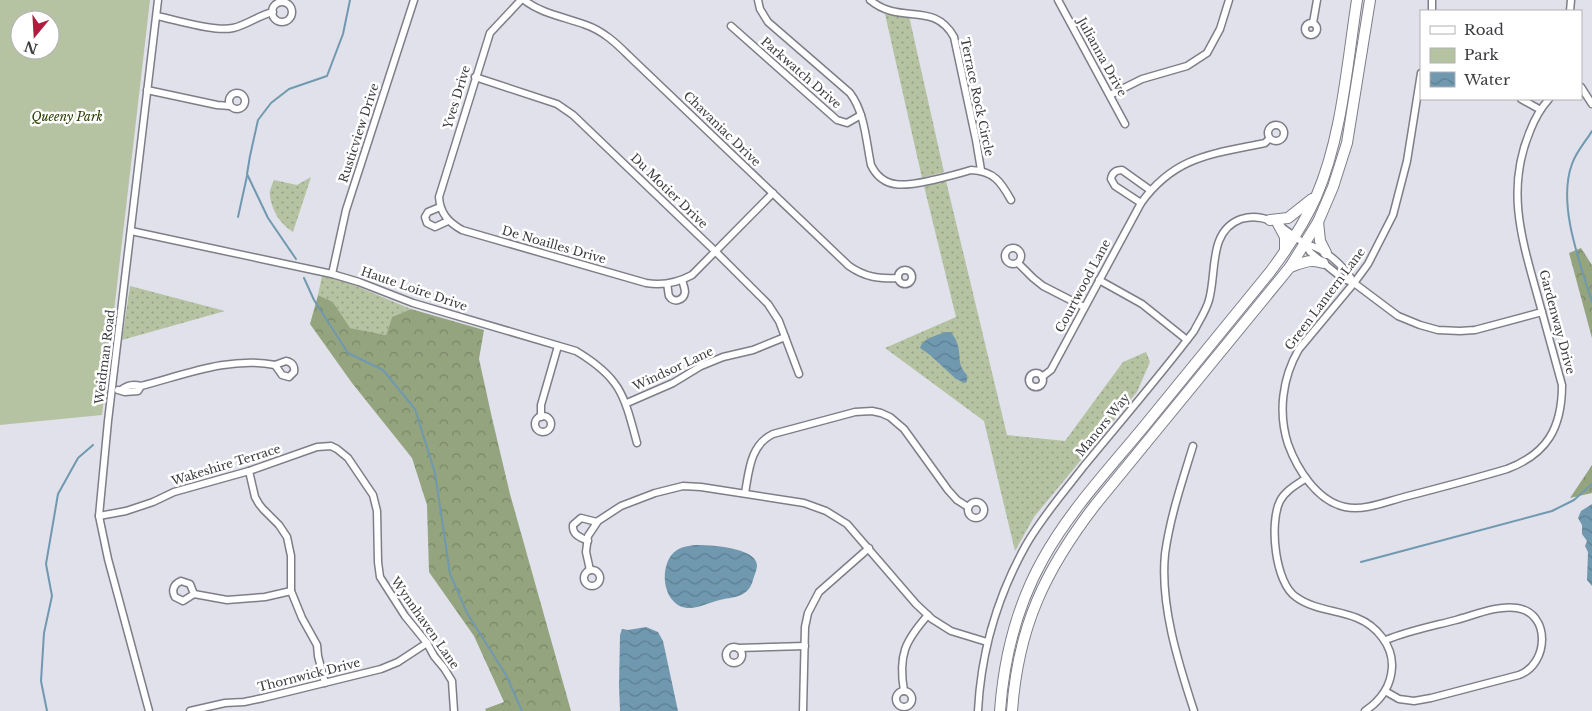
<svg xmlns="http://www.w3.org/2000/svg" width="1592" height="711" viewBox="0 0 1592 711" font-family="'Libre Baskerville',serif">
	<defs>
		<pattern id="grass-dots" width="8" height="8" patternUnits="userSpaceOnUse" patternTransform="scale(1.25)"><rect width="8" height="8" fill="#b5c3a2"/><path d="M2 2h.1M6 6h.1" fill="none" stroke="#94a086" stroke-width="1.8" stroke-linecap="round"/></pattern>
		<pattern id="forest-crowns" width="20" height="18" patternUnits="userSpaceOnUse" patternTransform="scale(1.25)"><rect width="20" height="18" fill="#94a47e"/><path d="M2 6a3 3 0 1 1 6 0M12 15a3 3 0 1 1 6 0" fill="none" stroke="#7a8769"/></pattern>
		<pattern id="water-waves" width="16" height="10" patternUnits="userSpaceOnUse" patternTransform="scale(1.25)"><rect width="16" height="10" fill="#7099b0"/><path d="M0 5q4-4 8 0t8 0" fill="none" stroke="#5d7e91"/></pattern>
	</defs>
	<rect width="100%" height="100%" fill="#e0e1eb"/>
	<g fill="url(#grass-dots)">
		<path d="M885 14 909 16 944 172 922 178Z"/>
		<path d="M311 177 293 232C280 224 272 211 270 196 269 191 272 185 274 180L297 185Z"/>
		<path d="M946 181 1007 435 1065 441 1123 362 1146 352 1150 362 1137 392 1034 517 1015 551 984 421 885 348 956 317 924 186Z"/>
		<path d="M322 276 349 283 411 309 392 317 386 335 349 328 333 302 318 295Z"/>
		<path d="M130 286 225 311 122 340Z"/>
	</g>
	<g fill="url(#forest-crowns)">
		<path d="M1581 248 1592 265V338L1569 253Z"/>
		<path d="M318 295 333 302 350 328 386 335 392 317 411 309 484 330 479 359 492 418 510 494 571 711H486L485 709 504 702 474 636 429 572 427 505 412 458 352 383 310 324Z"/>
		<path d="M1592 465V493L1570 498Z"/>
	</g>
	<path fill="#b5c3a2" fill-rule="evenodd" d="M0 0H150L102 415 0 425ZM20 20H50V50H20Z"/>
	<g fill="url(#water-waves)">
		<path d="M945 332H951C953 335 956 339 957 343 962 357 956 363 967 375V381L965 383 956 379 930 355 920 348C923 338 936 336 945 332Z"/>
		<path d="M1592 504V586L1587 580 1588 552 1585 546 1587 541 1582 534V525L1578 518 1581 511Z"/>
		<path d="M695 545C709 545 756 547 757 565 757 570 754 576 753 580 749 595 738 597 724 599 712 601 698 609 687 608 661 605 658 562 677 550 683 546 689 546 695 545Z"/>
		<path d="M646 627 658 632 663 641 678 711H620L619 686 620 635 622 629 628 630Z"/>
	</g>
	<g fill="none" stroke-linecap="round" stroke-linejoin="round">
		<g stroke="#7099b0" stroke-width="2">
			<path d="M1592 131C1586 141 1576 152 1572 164 1557 204 1580 263 1592 302"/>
			<path d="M238 217 247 176"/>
			<path d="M296 259 268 218 247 174 250 156 258 120 271 103 289 89 327 76 343 34 350 0"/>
			<path d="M304 278 314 300 348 353 383 370 415 409 435 473 450 574 467 613 506 675 522 711"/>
			<path d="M1361 562 1552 511 1574 500 1592 484"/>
			<path d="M47 711 41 681 44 633 52 596 46 564 58 494 78 458 93 445"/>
		</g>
		<defs>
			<g id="minor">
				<path d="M521 0 490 33 439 197C440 213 448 222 462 230L646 283C663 286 677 283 692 275L773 193"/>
				<path d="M524 0C542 14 565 17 586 25 603 31 616 43 628 55L849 266C865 277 878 279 898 278"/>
				<path d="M758 0 760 9 768 22 850 93C865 113 866 141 871 165 884 192 909 185 933 180 946 177 958 174 971 170 994 171 1001 182 1011 200"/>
				<path d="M870 0C901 26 933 0 954 37L976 140 981 170"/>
				<path d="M1058 0 1125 124"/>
				<path d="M1432 0V11"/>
				<circle cx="282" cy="12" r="10"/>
				<path d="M1570 11 1571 0"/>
				<path d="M157 16C177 20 214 32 233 28 247 25 259 15 273 12"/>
				<path d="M1313 23 1317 0"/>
				<circle cx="1311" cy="29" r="6"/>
				<path d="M731 26 837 120 847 123 861 115"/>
				<path d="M1421 73 1407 161 1393 215 1368 264 1354 283 1299 349C1282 378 1278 413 1288 444 1297 469 1317 501 1345 507 1364 511 1385 502 1404 497 1439 488 1473 479 1507 469 1547 454 1562 428 1562 385 1554 355 1545 324 1537 294 1521 237 1506 188 1530 131 1535 118 1540 109 1549 99"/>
				<path d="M475 77 557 104 573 115 716 252 768 304 779 321 799 374"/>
				<path d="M1581 87 1592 104"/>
				<path d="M147 90 217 105 230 106"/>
				<circle cx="237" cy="101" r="8"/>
				<path d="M1110 95 1142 79 1187 66 1207 53 1220 29 1229 0"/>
				<path d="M1521 99 1539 109"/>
				<circle cx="1276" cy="133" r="8"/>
				<path d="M1141 203 1115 186 1111 179C1112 173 1116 170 1122 170L1150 190"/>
				<path d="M440 207 428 212 425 217 427 223 435 227 448 221"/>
				<path d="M1280 226 1305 244 1310 252 1342 278 1354 283 1398 316 1420 325 1438 330 1460 331 1475 330 1542 312"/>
				<path d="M131 231 332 274 359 282 413 303 576 351C621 378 624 395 637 443"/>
				<path d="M1305 244C1325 248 1344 266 1354 283"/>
				<circle cx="1013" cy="256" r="8"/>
				<path d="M1018 263 1033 278 1043 286 1084 307"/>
				<circle cx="905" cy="277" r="7"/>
				<path d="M332 274 346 210 414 0"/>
				<path d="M1099 280 1142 304 1187 340"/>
				<path d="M667 284C668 287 668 293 669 296 674 304 684 300 685 292 685 288 683 284 682 280"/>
				<path d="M286 361C292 362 295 366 294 372L289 377 282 375 275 365Z"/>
				<circle cx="1036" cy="380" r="7"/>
				<path d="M1042 377 1051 370 1141 203C1175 156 1212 154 1265 143L1269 139"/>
				<path d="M118 390 125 392 138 391 141 386"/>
				<path d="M121 390C127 385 134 384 141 386 184 375 230 356 275 365"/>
				<path d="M627 403 673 383 701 366 723 357 753 350 785 337"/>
				<circle cx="543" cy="424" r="8"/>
				<path d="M541 417V405L558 346"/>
				<path d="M1193 446C1182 482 1170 517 1165 554 1160 605 1178 662 1194 711"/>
				<path d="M249 471 255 497 259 504 263 509 279 525 287 537 291 556V591L302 618 317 645 318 656 325 683"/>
				<path d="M1305 479C1296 485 1285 491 1280 501 1269 523 1275 583 1296 597 1314 610 1337 610 1357 618 1377 626 1393 646 1392 667 1391 686 1380 701 1365 711"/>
				<path d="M745 493C749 471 750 445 773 434L855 412 872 411 881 413 890 417 904 429 948 490 957 500 968 507"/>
				<circle cx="976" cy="510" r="8"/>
				<path d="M99 516 126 511 153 502 174 492 249 471 317 447 331 446 337 449 348 458 373 495 377 511 378 562 380 577 405 616 427 643 434 656 444 668 452 681 454 711"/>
				<path d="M588 541C580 537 572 535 573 525L581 518 597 522"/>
				<path d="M590 570 586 552 588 536 598 521 621 506 655 493 683 486 701 487 804 503 826 511 847 524 916 604 932 619 951 631 987 642"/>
				<circle cx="592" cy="578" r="8"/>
				<path d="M181 581 190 584 194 594 183 601 175 597C171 590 174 584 181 581Z"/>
				<path d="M194 594 227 600 265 597 291 591"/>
				<circle cx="734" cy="655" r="8"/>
				<path d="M738 648 805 646"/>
				<circle cx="904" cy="699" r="8"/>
				<path d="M904 691C898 655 905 641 928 615"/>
				<path d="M1385 691 1399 699 1414 701 1431 698 1519 675C1549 664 1551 613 1517 608 1497 605 1475 615 1456 620 1433 626 1408 631 1386 640"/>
				<path d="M149 711 108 559 99 516 108 421 158 0"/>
				<path d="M190 711 225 703 244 702 263 698 381 669 398 662 427 643"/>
				<path d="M803 711 805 627 808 613 819 592 869 548"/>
				<path d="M978 711C981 652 997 597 1026 545 1042 517 1064 492 1084 466 1121 421 1159 377 1194 331 1199 321 1206 311 1209 300 1217 272 1208 231 1241 219 1251 216 1262 217 1271 221"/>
			</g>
			<g id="highway">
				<path d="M1270 220 1288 218 1312 199"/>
				<path d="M1318 222 1320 241 1326 253"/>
				<path d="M1278 224 1285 237V251"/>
				<path d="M1290 267C1302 263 1311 258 1323 263"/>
				<path d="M1000 711C1004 657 1016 607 1043 559 1070 510 1110 468 1146 424 1187 373 1229 323 1270 272 1288 248 1304 224 1316 197 1342 137 1347 64 1357 0"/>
				<path d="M1012 711C1018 627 1045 570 1096 504L1290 267 1318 222 1333 187 1347 143 1370 0"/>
			</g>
		</defs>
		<use href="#minor" stroke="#7d7e87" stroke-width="9"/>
		<use href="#highway" stroke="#7d7e87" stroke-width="12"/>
		<use href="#minor" stroke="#fff" stroke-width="6"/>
		<use href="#highway" stroke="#fff" stroke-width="10"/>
	</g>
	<g text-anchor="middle" stroke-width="5" stroke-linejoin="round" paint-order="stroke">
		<g font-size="12" fill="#3c3d41" stroke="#fff">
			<text transform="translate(1102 57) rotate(61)" y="4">Julianna Drive</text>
			<text transform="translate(801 73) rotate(41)" y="4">Parkwatch Drive</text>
			<text transform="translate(457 97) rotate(-73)" y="4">Yves Drive</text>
			<text transform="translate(977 97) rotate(78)" y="4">Terrace Rock Circle</text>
			<text transform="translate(722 129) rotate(44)" y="4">Chavaniac Drive</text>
			<text transform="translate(359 133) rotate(-72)" y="4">Rusticview Drive</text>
			<text transform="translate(669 191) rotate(44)" y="4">Du Motier Drive</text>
			<text transform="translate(554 245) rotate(16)" y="4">De Noailles Drive</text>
			<text transform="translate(1083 286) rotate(-62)" y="4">Courtwood Lane</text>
			<text transform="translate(414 289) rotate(19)" y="4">Haute Loire Drive</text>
			<text transform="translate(1325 299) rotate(-53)" y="4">Green Lantern Lane</text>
			<text transform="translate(1557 322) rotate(75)" y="4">Gardenway Drive</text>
			<text transform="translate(105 357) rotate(-83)" y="4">Weidman Road</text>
			<text transform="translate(673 369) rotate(-25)" y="4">Windsor Lane</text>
			<text transform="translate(1103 425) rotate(-51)" y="4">Manors Way</text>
			<text transform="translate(226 465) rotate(-17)" y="4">Wakeshire Terrace</text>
			<text transform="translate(425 623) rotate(55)" y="4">Wynnhaven Lane</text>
			<text transform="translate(309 675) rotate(-14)" y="4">Thornwick Drive</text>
		</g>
		<g font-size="12" font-style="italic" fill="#293c00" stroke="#fff">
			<text x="67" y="121">Queeny Park</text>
		</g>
	</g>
	<rect x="1420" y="10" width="162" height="90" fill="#ffffff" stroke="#b1b1b3"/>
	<rect x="1430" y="26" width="25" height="8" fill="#ffffff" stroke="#b1b1b3"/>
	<text x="1464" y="35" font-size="15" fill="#3c3d41">Road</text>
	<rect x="1430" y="48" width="25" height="15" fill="#b5c3a2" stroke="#b1b1b3"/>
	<text x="1464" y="60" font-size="15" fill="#3c3d41">Park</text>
	<rect x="1430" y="72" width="25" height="15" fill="url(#water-waves)" stroke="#b1b1b3"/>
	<text x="1464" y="85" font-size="15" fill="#3c3d41">Water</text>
	<g transform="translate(35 35) rotate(198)"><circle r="24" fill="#ffffff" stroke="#b1b1b3"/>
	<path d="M0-4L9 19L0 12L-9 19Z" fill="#b01c3e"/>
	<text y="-8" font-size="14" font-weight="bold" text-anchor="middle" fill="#3c3d41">N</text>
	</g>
</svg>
